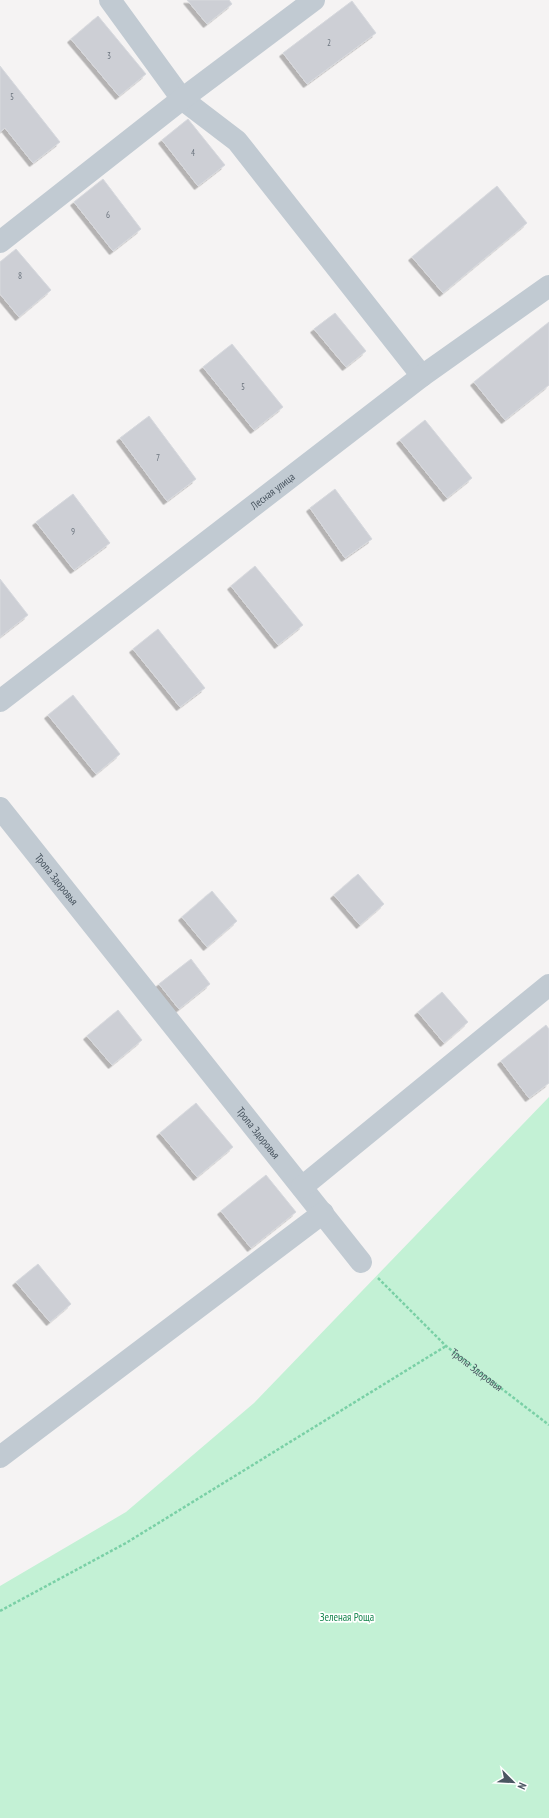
<svg xmlns="http://www.w3.org/2000/svg" width="549" height="1818" viewBox="0 0 549 1818" font-family="'PT Sans Narrow',sans-serif">
	<defs>
		<filter id="shadow"><feDropShadow dx="-3.5" dy="3.5" stdDeviation="0" flood-color="#0004"/></filter>
	</defs>
	<rect width="100%" height="100%" fill="#f5f3f3"/>
	<path fill="#c3f1d5" d="M549 1097V1818H0V1586L126 1512 254 1403Z"/>
	<g fill="#cdcfd5" stroke="#d7d9de" filter="url(#shadow)">
		<path d="M187 0H229L232 4 207 24Z"/>
		<path d="M352 1 376 33 307 84 283 53Z"/>
		<path d="M98 16 146 74 119 96 71 39Z"/>
		<path d="M0 66 60 142 33 163 5 128 0 132Z"/>
		<path d="M188 119 225 165 198 186 162 140Z"/>
		<path d="M103 179 141 229 113 251 74 202Z"/>
		<path d="M497 186 527 223 443 293 412 257Z"/>
		<path d="M16 249 51 290 19 317 0 294V262Z"/>
		<path d="M335 313 366 351 346 367 314 329Z"/>
		<path d="M549 322V385L505 420 474 382Z"/>
		<path d="M232 344 283 407 254 430 203 367Z"/>
		<path d="M149 416 196 479 167 501 120 438Z"/>
		<path d="M425 420 472 478 447 498 400 440Z"/>
		<path d="M335 489 372 539 345 558 310 508Z"/>
		<path d="M73 494 110 543 74 570 36 522Z"/>
		<path d="M255 566 303 625 278 645 231 586Z"/>
		<path d="M0 579 28 615 0 637Z"/>
		<path d="M158 629 205 688 180 707 133 649Z"/>
		<path d="M73 695 120 754 96 774 48 715Z"/>
		<path d="M358 874 384 904 360 925 334 895Z"/>
		<path d="M212 891 237 921 207 947 182 917Z"/>
		<path d="M191 959 210 984 179 1009 159 984Z"/>
		<path d="M442 992 468 1022 444 1043 418 1012Z"/>
		<path d="M118 1010 142 1040 112 1065 87 1036Z"/>
		<path d="M546 1025 549 1029V1083L529 1098 501 1061Z"/>
		<path d="M196 1103 233 1147 197 1177 160 1133Z"/>
		<path d="M266 1175 296 1212 251 1248 221 1211Z"/>
		<path d="M38 1264 71 1304 50 1322 16 1282Z"/>
	</g>
	<g fill="none" stroke-linecap="round" stroke-linejoin="round">
		<g stroke="#7ad0a6" stroke-width="2.5" stroke-dasharray="3 2" stroke-linecap="butt">
			<path id="s1" d="M378 1278 446 1346 549 1425"/>
			<path d="M0 1611 126 1543 446 1346"/>
		</g>
		<g stroke="#c1cad2" stroke-width="22">
			<path d="M110 0 182 99 237 141 422 376"/>
			<path d="M0 242 182 99 314 0"/>
			<path id="s2" d="M0 701 422 376 549 286"/>
			<path id="s3" d="M0 808 361 1262"/>
			<path d="M302 1187 549 985"/>
			<path d="M0 1457 323 1213"/>
		</g>
	</g>
	<g text-anchor="middle" stroke-width="3.5" stroke-linejoin="round" paint-order="stroke">
		<g font-size="9" fill="#6b747e">
			<text x="329" y="46">2</text>
			<text x="109" y="59">3</text>
			<text x="12" y="100">5</text>
			<text x="193" y="156">4</text>
			<text x="108" y="218">6</text>
			<text x="20" y="279">8</text>
			<text x="243" y="390">5</text>
			<text x="158" y="461">7</text>
			<text x="73" y="535">9</text>
		</g>
		<g font-size="11" fill="#4a5661" stroke="#fff">
			<text dy="4" stroke="none"><textPath href="#s2" startOffset="344">Лесная улица</textPath></text>
			<text dy="4" stroke="none"><textPath href="#s3" startOffset="91">Тропа Здоровья</textPath></text>
			<text dy="4" stroke="none"><textPath href="#s3" startOffset="415">Тропа Здоровья</textPath></text>
			<text dy="4" stroke="none"><textPath href="#s1" startOffset="135">Тропа Здоровья</textPath></text>
		</g>
		<g font-size="11" fill="#17864f" stroke="#fff">
			<text x="347" y="1621">Зеленая Роща</text>
		</g>
	</g>
	<g transform="translate(513 1782) rotate(114)" stroke="#ffffff" stroke-width="3" paint-order="stroke">
	<path d="M0-3L7 15L0 10L-7 15Z" fill="#4a5661"/>
	<text y="-6" font-size="11" font-weight="bold" text-anchor="middle" fill="#4a5661">N</text>
	</g>
</svg>
